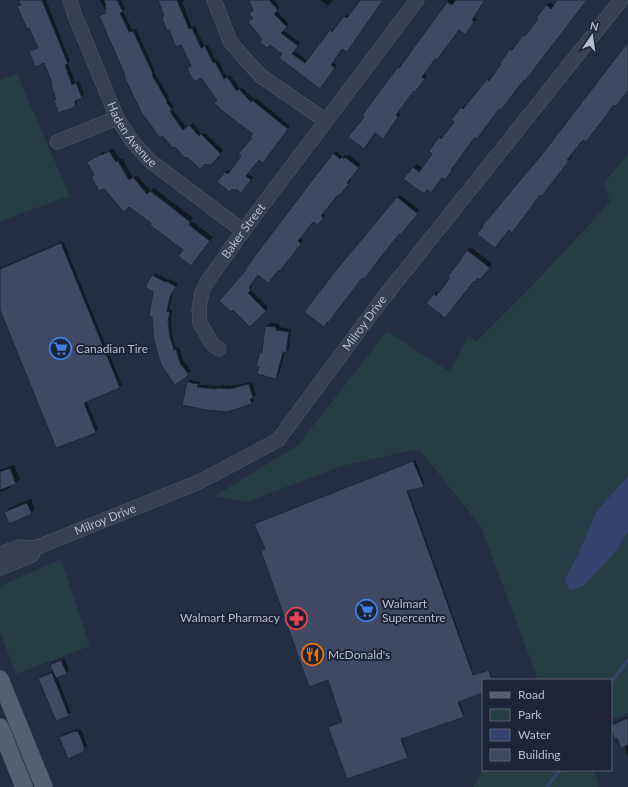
<svg xmlns="http://www.w3.org/2000/svg" width="628" height="787" viewBox="0 0 628 787" font-family="Lato,sans-serif">
	<rect width="100%" height="100%" fill="#232d44"/>
	<g fill="#253d45">
		<path d="M17 74 70 196 0 221V80Z"/>
		<path d="M628 154V476L596 512 579 552 565 579 611 557 628 533V713L611 720V680H535L537 677 481 527 419 449 342 466 247 502 215 496 298 445 387 331 450 372 468 335 477 341 529 289 610 202 604 183Z"/>
		<path d="M61 559 90 646 16 674 0 632V586Z"/>
		<path d="M483 770H594L600 787H473Z"/>
	</g>
	<path fill="#34436b" d="M628 476V533L611 557 583 586 570 591 565 579 579 552 596 512Z"/>
	<g fill="#0007">
		<path d="M19 0H46L70 61 68 63 75 83 79 81 84 95 77 99V103L74 106 55 101 57 99 53 83 45 62 30 52 38 47 19 7 21 4Z"/>
		<path d="M100 0H121L125 9 123 11 132 30 136 29 155 71 154 72 169 97 168 99 174 107 172 108 175 113 187 128 193 123 202 135 205 133 223 150 210 165 126 75 101 16 106 12Z"/>
		<path d="M159 0H184L182 2 192 27 195 26 204 46 208 45 216 61 218 60 227 77 230 75 240 89 242 88 255 100 256 98 290 126 266 159 263 162 259 159 248 173 253 177 244 189 218 182 228 170 231 171 242 156 253 138 254 134 218 100 201 77 188 68 191 65 181 43 165 16Z"/>
		<path d="M250 0H274L279 7 276 11 289 24 283 30 300 43 294 51 308 61 331 31 334 28 335 30 347 14 350 16 362 0H383L332 62 337 65 322 85 284 53 264 39Z"/>
		<path d="M320 0H333L328 6Z"/>
		<path d="M449 0H485L474 17 477 19 468 30 460 29 440 56 437 59 435 58 424 73 427 76 418 88 414 90 398 112 400 114 386 135 383 138 376 133 367 144 365 117 374 101 399 67 401 64 402 65Z"/>
		<path d="M559 0H586L480 134 475 136 453 166 454 167 448 176 405 179 417 164 423 169 434 154 440 138 443 135 444 136 455 121 461 108 465 105 466 106 490 77 492 78 511 49 514 46 515 48 527 33 528 34 539 19 537 18 547 5 550 2 554 6Z"/>
		<path d="M628 43V91L620 101 616 105 615 104 584 139 571 156 572 157 546 190 541 194 512 231 529 172Z"/>
		<path d="M113 148 120 159 122 158 133 178 137 175 151 191 154 188 193 218 191 221 213 237 194 262 184 249 95 174 88 162 104 151 105 153Z"/>
		<path d="M336 151 343 157 345 155 347 156 349 155 361 164 350 179 351 180 323 213 325 215 320 221H314L300 238 303 240 283 267 259 274 251 285 253 286 250 289 268 307 250 326 233 309 248 269Z"/>
		<path d="M400 195 419 210 402 231 397 198Z"/>
		<path d="M63 241 122 385 119 387 86 400 98 429 95 432 0 307V268Z"/>
		<path d="M471 247 492 264 483 276 474 280 448 314 434 295 437 291 440 293 452 278 467 250Z"/>
		<path d="M156 273 168 280 170 279 178 284 173 293 169 309 172 310 171 319 172 334 176 348 179 347 183 360 191 371 175 383 154 291 146 287Z"/>
		<path d="M270 323 279 324V327L291 329 289 348 285 352 279 374 275 378 261 353 263 350 266 326Z"/>
		<path d="M190 380 200 382 199 385 220 386 221 385 232 386 252 382 256 395 253 397 254 401 251 403 226 411 188 383Z"/>
		<path d="M415 460 425 485 408 490 474 675 490 670 493 680H483V692L459 701 464 715 463 716 401 738 408 756 407 757 329 727 343 721 328 679 266 549 255 524Z"/>
		<path d="M14 465 20 479 8 489 0 492V470Z"/>
		<path d="M31 499 35 509 31 513H5L9 508Z"/>
		<path d="M64 658 69 671 66 673 57 677 71 713 68 715 39 679 42 676 54 671 51 665 54 662Z"/>
		<path d="M628 717V757L624 746 611 728V725L613 723Z"/>
		<path d="M77 729 78 730 81 729 87 746 83 752 60 737 63 734Z"/>
	</g>
	<g fill="none" stroke-linecap="round" stroke-linejoin="round">
		<g stroke="#34436b" stroke-width="3">
			<path d="M611 683 628 660"/>
			<path d="M547 787 560 770"/>
		</g>
	</g>
	<g fill="#404964" stroke="#1f263b">
		<path d="M18 0H42L68 64 65 65 72 85 76 83 82 98 75 101V107L58 113 54 100H56L51 84 52 83 44 63 35 67 29 51 38 48 29 28 27 29 17 6 21 5Z"/>
		<path d="M104 0H117L123 12 120 13 129 32 133 31 153 74 152 75 167 101 166 102 172 110 170 111 173 116 183 130 189 125 199 136 201 134 221 154 210 166 208 164 206 165 205 164 200 169 187 157 186 159 175 147 173 148 162 136 160 138 141 112 124 76 125 75 99 16 106 13 104 11 106 10 105 6 106 5Z"/>
		<path d="M158 0H177L189 29 192 28 201 48 205 46 213 63 215 62 224 79 227 77 237 91 239 89 251 102 252 100 288 129 263 163 259 160 246 176 251 180 241 193 236 189 234 191 232 189 230 192 217 182 225 172 228 174 241 156 238 154 252 138 250 137 253 134 226 114 214 103 217 100 201 78 194 82 187 68 191 66 181 45 176 47 169 30 167 31 162 18 164 16Z"/>
		<path d="M249 0H269L278 10 274 14 287 27 281 33 298 46 292 54 305 63 330 30 332 32 344 16 347 18 360 0H383L347 52 342 49 331 65 335 68 320 89 279 58 282 54 270 45 267 48 260 42 262 39 248 22 253 18 249 14 253 10Z"/>
		<path d="M456 0H485L472 20 474 22 465 35 459 30 437 60 435 59 422 77 425 79 415 92 414 91 396 115 398 117 383 139 375 133 364 149 348 137 364 117 362 116 373 100 398 67 399 68 402 64 447 2 452 5Z"/>
		<path d="M557 0H587L525 81 524 80 501 110 499 109 477 139 475 137 451 170 452 171 445 180 442 178 431 193 427 190 424 194 403 179 413 167 419 172 432 154 429 151 439 137 441 139 454 122 451 120 461 107 463 109 487 79 489 81 501 64 500 63 510 49 512 50 523 35 525 36 538 19 536 18 546 5 551 9Z"/>
		<path d="M628 42V91L616 106 614 105 586 142 583 140 567 160 569 161 542 196 540 195 512 233 509 230 495 248 477 234 483 227 482 226 543 153Z"/>
		<path d="M109 151 116 162 118 161 129 180 133 177 147 194 150 191 166 203 190 222 189 225 210 241 191 266 178 256 183 250 150 225 151 223 129 207 124 212 104 189 99 191 91 177 94 175 87 162 101 154 102 155Z"/>
		<path d="M333 153 340 159 342 157 344 159 345 157 359 168 347 183 349 184 339 196 338 195 321 216 323 218 318 225 313 222 298 241 301 244 280 271 279 270 268 283 258 275 249 288 251 290 248 293 266 311 250 327 233 310 231 312 219 301 247 269 246 268 257 253Z"/>
		<path d="M397 197 418 214 400 235 399 234 364 279 362 278 328 323 327 322 324 327 304 312 337 269Z"/>
		<path d="M61 243 120 388 84 403 96 433 56 448 0 310V269Z"/>
		<path d="M467 250 490 268 480 280 478 278 475 282 474 281 445 318 426 303 434 294 436 296 450 278 448 276 462 258H461Z"/>
		<path d="M152 275 165 282 166 281 176 287 170 296 167 312H170L168 322 170 337 174 350 176 349 180 363 189 375 175 385 161 365 154 341 152 317H149L153 292 145 287Z"/>
		<path d="M265 326 276 327V330L289 332 286 353 283 352 276 379 257 374 259 367 256 366 260 352 262 353Z"/>
		<path d="M187 382 198 384 197 387 217 389V388L229 389 249 384 253 398 250 399 252 404 227 412 206 410 182 405Z"/>
		<path d="M413 461 424 487 407 491 473 675 489 670 492 680H483V693L458 702 464 717 401 739 408 758 347 779 328 727 342 722 328 680 309 687 261 551 265 549 254 524Z"/>
		<path d="M10 468 16 484 0 490V472Z"/>
		<path d="M27 503 32 514 9 524 4 512Z"/>
		<path d="M61 660 67 674 56 678 50 665Z"/>
		<path d="M52 673 69 716 56 721 38 678Z"/>
		<path d="M628 718V745L621 748 617 738 615 739 611 730V725Z"/>
		<path d="M75 731V732L78 731 85 749 83 750 84 752 68 759 59 737Z"/>
	</g>
	<g fill="none" stroke-linecap="round" stroke-linejoin="round">
		<defs>
			<g id="minor">
				<path id="s1" d="M70 0 74 13 117 118 132 141 149 160 243 231"/>
				<path d="M214 0 230 41 244 58 261 76 326 121"/>
				<path d="M57 142 117 118"/>
				<path id="s2" d="M219 349 212 344 200 323 199 309 202 292 207 282 243 231 417 0"/>
				<path id="s3" d="M0 554 19 547 35 548 199 482 278 440 381 301 621 0"/>
				<path d="M0 568 32 555 35 548"/>
			</g>
			<g id="major">
				<path d="M0 679 44 787"/>
				<path d="M0 727 24 787"/>
			</g>
		</defs>
		<use href="#minor" stroke="#535a6d" stroke-width="15"/>
		<use href="#major" stroke="#42485c" stroke-width="18"/>
		<use href="#minor" stroke="#383f53" stroke-width="14"/>
		<use href="#major" stroke="#565e73" stroke-width="17"/>
	</g>
	<defs>
		<symbol id="supermarket-ring" viewBox="-11 -11 22 22"><circle r="9.5" fill="#1d2439" stroke="#3f7fe0" stroke-width="1.5"/><path d="M-6-5.5h2.5l.6 2H6L4.5 2H-2.5L-4.4-4H-6ZM-1.5 3.2a1.3 1.3 0 1 0 .1 0ZM3 3.2a1.3 1.3 0 1 0 .1 0Z" fill="#3f7fe0"/></symbol>
		<symbol id="pharmacy-ring" viewBox="-11 -11 22 22"><circle r="9.5" fill="#1d2439" stroke="#e0444e" stroke-width="1.5"/><path d="M-2-6h4v4h4v4h-4v4h-4v-4h-4v-4h4Z" fill="#e0444e"/></symbol>
		<symbol id="restaurant-ring" viewBox="-11 -11 22 22"><circle r="9.5" fill="#1d2439" stroke="#e8710a" stroke-width="1.5"/><path d="M-5-6h1v4h1v-4h1v4h1v-4h1v5L-1.5 .5V6h-2V.5L-5-1ZM5-6V6H3V1.5H1.5Q1.5-4 5-6Z" fill="#e8710a"/></symbol>
	</defs>
	<g fill-rule="evenodd">
		<use href="#supermarket-ring" x="48" y="336" width="25" height="25"/>
		<use href="#supermarket-ring" x="354" y="598" width="25" height="25"/>
		<use href="#pharmacy-ring" x="284" y="606" width="25" height="25"/>
		<use href="#restaurant-ring" x="300" y="642" width="25" height="25"/>
	</g>
	<g text-anchor="middle" stroke-width="4" stroke-linejoin="round" paint-order="stroke">
		<g font-size="12" fill="#b5bbcd" stroke="#1d2439">
			<text dy="4" stroke="none"><textPath href="#s1" startOffset="149">Haden Avenue</textPath></text>
			<text dy="4" stroke="none"><textPath href="#s2" startOffset="138">Baker Street</textPath></text>
			<text dy="4" stroke="none"><textPath href="#s3" startOffset="448">Milroy Drive</textPath></text>
			<text dy="4" stroke="none"><textPath href="#s3" startOffset="112">Milroy Drive</textPath></text>
		</g>
		<g font-size="12" fill="#b5bbcd" stroke="#1d2439" text-anchor="start">
			<text x="76" y="353">Canadian Tire</text>
			<text x="382" y="608">Walmart<tspan x="382" dy="14">Supercentre</tspan></text>
			<text x="280" y="622" text-anchor="end">Walmart Pharmacy</text>
			<text x="328" y="659">McDonald's</text>
		</g>
	</g>
	<rect x="482" y="679" width="130" height="92" fill="#1d2439" stroke="#5a6074"/>
	<rect x="490" y="692" width="20" height="6" fill="#565e73" stroke="#5a6074"/>
	<text x="518" y="699" font-size="12" fill="#b5bbcd">Road</text>
	<rect x="490" y="709" width="20" height="12" fill="#253d45" stroke="#5a6074"/>
	<text x="518" y="719" font-size="12" fill="#b5bbcd">Park</text>
	<rect x="490" y="729" width="20" height="12" fill="#34436b" stroke="#5a6074"/>
	<text x="518" y="739" font-size="12" fill="#b5bbcd">Water</text>
	<rect x="490" y="749" width="20" height="12" fill="#404964" stroke="#5a6074"/>
	<text x="518" y="759" font-size="12" fill="#b5bbcd">Building</text>
	<g transform="translate(592 36) rotate(13)" stroke="#1d2439" stroke-width="3" paint-order="stroke">
	<path d="M0-3L7 15L0 10L-7 15Z" fill="#b5bbcd"/>
	<text y="-6" font-size="11" font-weight="bold" text-anchor="middle" fill="#b5bbcd">N</text>
	</g>
</svg>
